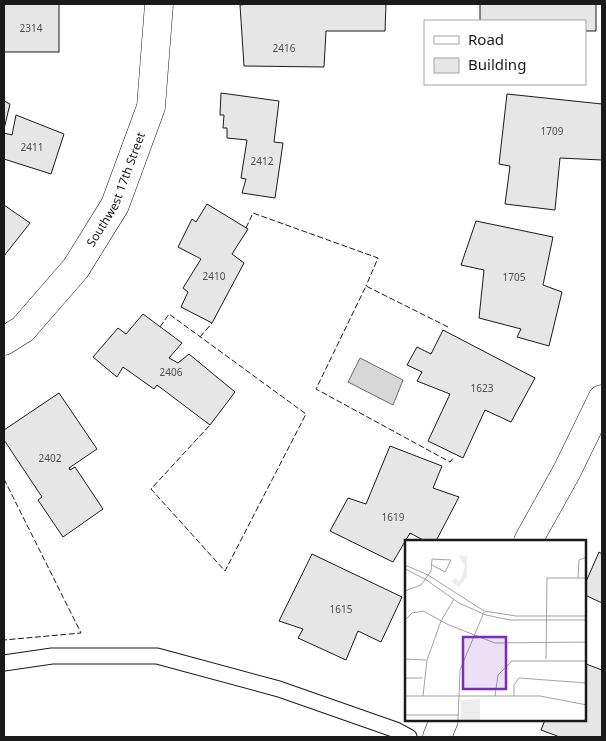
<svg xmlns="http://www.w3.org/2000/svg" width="606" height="741" viewBox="0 0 606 741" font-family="'Noto Sans',sans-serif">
	<rect width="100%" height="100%" fill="#fff"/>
	<path fill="#d7d7d7" stroke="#6a6a6a" d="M360 358 403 380 393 405 348 382Z"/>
	<g fill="#e6e6e6" stroke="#1a1a1a">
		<rect x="4" y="4" width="55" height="48"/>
		<path d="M249 4H386L385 31H326L324 67 244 66 240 5Z"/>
		<path d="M480 4H596V31H585V21H480Z"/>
		<path d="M221 93 279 101 274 142 283 143 275 198 242 193 246 179 241 178 247 140 227 138V128H223L224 115H220Z"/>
		<path d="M507 94 602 104V160L560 158 555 210 505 204 510 166 499 164Z"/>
		<path d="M4 101 10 104 4 129Z"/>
		<path d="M16 115 64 134 51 174 4 159V133L12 135Z"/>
		<path d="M207 204 248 229 232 254 244 263 212 323 181 307 188 292 183 288 201 259 178 247 192 219 196 222Z"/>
		<path d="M4 205 30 223 4 256Z"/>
		<path d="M476 221 553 237 543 285 562 292 549 346 517 337 521 329 479 318 484 270 461 265Z"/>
		<path d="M143 314 182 343 169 358 178 363 189 354 235 392 210 425 157 385 154 389 123 367 117 377 93 357 118 328 126 334Z"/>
		<path d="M443 330 535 378 511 422 485 410 463 458 428 441 450 394 417 381 422 372 407 365 417 347 431 354Z"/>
		<path d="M59 393 97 449 69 468 70 470 75 467 103 509 63 537 38 500 42 497 4 440V430Z"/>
		<path d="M390 446 442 466 433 488 459 497 436 541H425L410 533 393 562 330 531 348 498 366 504Z"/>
		<path d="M599 552 602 554V603L585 595V584Z"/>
		<path d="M312 554 402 597 381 642 358 631 346 660 298 638 303 629 279 621Z"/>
		<path d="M586 664 602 670V737H560L541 730 545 720H585V668Z"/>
	</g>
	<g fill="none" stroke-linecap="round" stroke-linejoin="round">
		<defs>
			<path id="service" d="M4 663 52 656H157L279 689 396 730 409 737"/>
			<g id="minor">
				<path id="s1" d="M4 341 23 329 76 268 115 205 151 107 159 4"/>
				<path d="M528 541 567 471 602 399"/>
				<path d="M437 737 444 720"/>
			</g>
		</defs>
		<use href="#service" stroke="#1a1a1a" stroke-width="17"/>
		<use href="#minor" stroke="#1a1a1a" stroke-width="29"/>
		<use href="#service" stroke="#fff" stroke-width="15"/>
		<use href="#minor" stroke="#fff" stroke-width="28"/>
		<g stroke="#1a1a1a" stroke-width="1" stroke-dasharray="6 2.5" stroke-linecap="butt">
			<path d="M246 228 253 213 378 258 366 286"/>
			<path d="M160 327 169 314 306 414 225 571 151 489 210 425"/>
			<path d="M448 327 366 286 316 389 450 462 454 457"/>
			<path d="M200 337 212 323"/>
			<path d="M4 479 81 633 4 640"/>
		</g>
	</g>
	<g text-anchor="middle" stroke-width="4" stroke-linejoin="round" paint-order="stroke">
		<g font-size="10" fill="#4d4d4d">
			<text x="31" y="32">2314</text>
			<text x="284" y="52">2416</text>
			<text x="552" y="135">1709</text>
			<text x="32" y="151">2411</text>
			<text x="262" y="165">2412</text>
			<text x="214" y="280">2410</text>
			<text x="514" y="281">1705</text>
			<text x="171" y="376">2406</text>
			<text x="482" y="392">1623</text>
			<text x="50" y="462">2402</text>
			<text x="393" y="521">1619</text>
			<text x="341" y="613">1615</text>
		</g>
		<g font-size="12" fill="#1a1a1a" stroke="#fff">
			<text dy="4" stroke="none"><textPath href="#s1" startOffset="192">Southwest 17th Street</textPath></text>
		</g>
	</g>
	<g transform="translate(405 540)">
		<rect width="181" height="181" fill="#fff"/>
		<path d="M53 15 62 16V37L54 47 47 42 50 38 55 41 60 26ZM75 159V181H56V160Z" fill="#ededed"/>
		<path fill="none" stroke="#a3a3a3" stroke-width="1" d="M0 25 23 35 79 71 111 76H182M0 29 20 39 54 63 81 75 105 80H182M173 38 174 20 182 17M0 51 16 45 26 31 27 19 46 20 40 32 27 25M0 80 7 73 18 71 44 85 90 103 182 102M0 119 21 120M141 119 142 38H182M0 138H18M0 156H135L182 165M18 156 22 120 36 81 49 59M90 156 93 135 107 121H182M109 156V145L114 138 182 143M0 175H53M53 181 55 130 79 72"/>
		<path fill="#7b2cbf" fill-opacity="0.15" stroke="#7b2cbf" stroke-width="2.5" d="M58 97H101V149H58Z"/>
		<rect width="181" height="181" fill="none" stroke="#1a1a1a" stroke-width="2.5"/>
	</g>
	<rect width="606" height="741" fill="none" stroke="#1a1a1a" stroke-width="10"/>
	<rect x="424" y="20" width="162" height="65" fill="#ffffff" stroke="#a3a3a3"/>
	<rect x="434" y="36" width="25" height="8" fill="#ffffff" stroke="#a3a3a3"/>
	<text x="468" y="45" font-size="15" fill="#1a1a1a">Road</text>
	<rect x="434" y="58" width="25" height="15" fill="#e6e6e6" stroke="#a3a3a3"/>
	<text x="468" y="70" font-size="15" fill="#1a1a1a">Building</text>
</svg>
